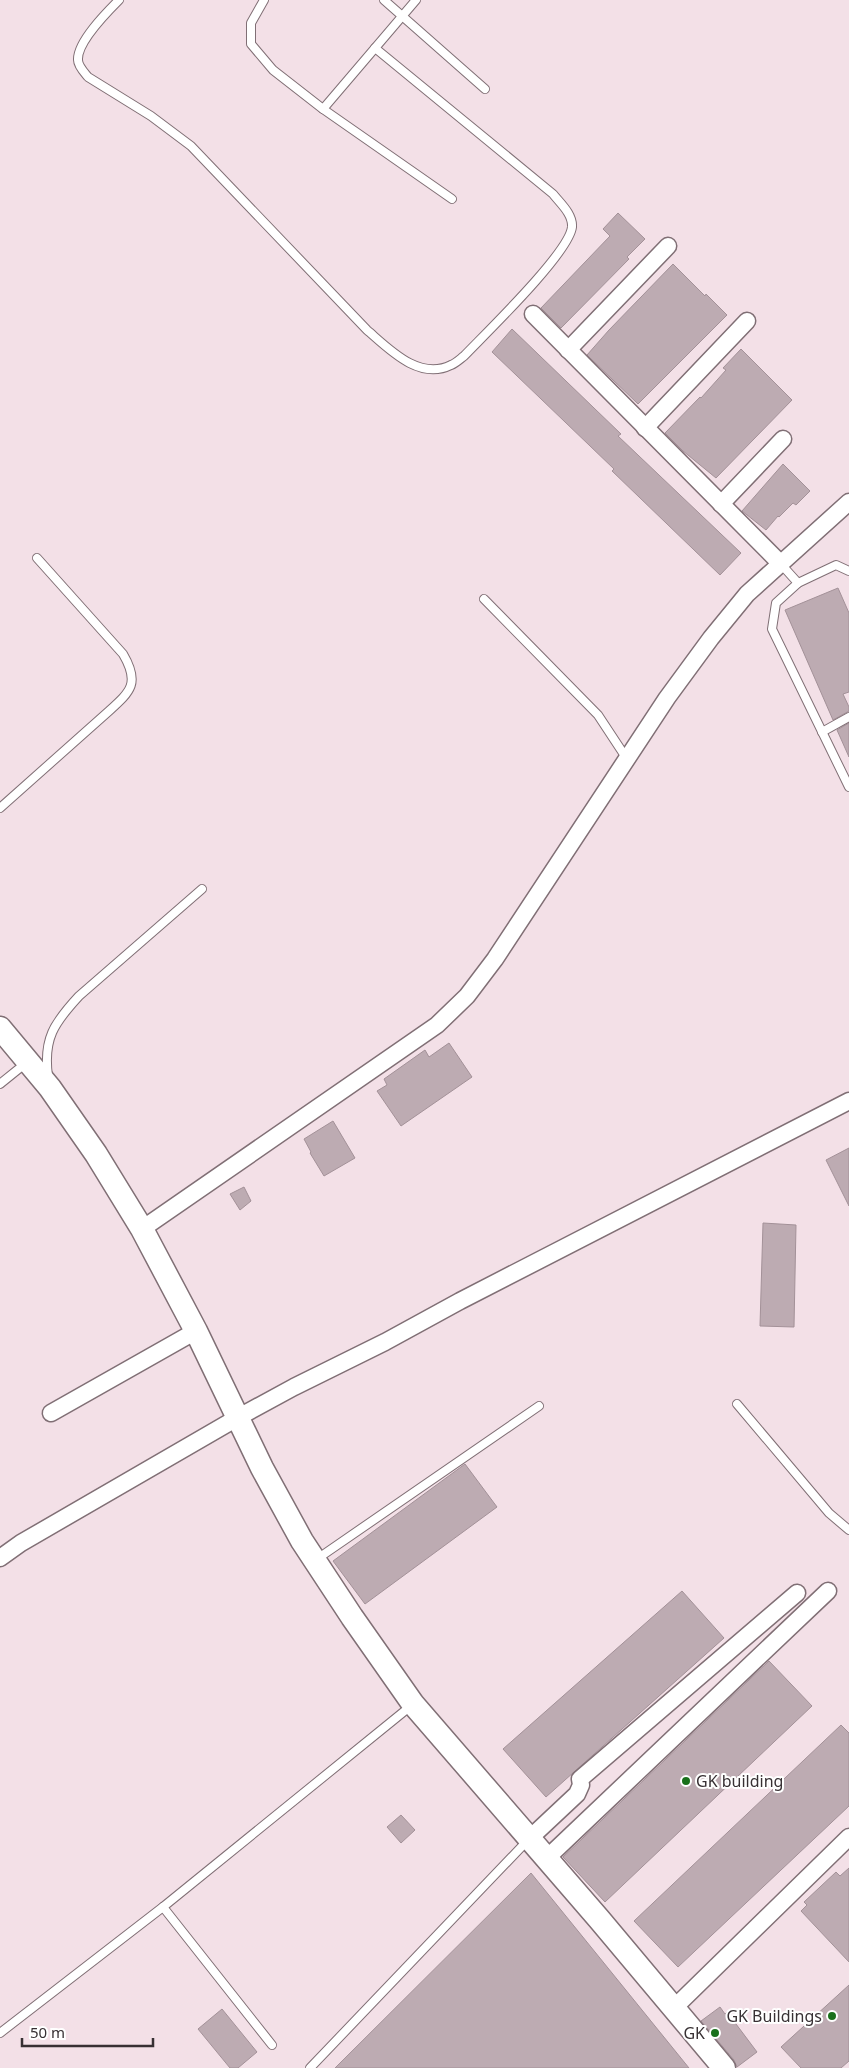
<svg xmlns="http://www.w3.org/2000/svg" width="849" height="2068" viewBox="0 0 849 2068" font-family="'Noto Sans',sans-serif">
	<rect width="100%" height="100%" fill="#f3e0e7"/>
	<g fill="#bdabb2" stroke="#a39198">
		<path d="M618 213 645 239 627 257 629 259 561 328 541 308 610 236 603 229Z"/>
		<path d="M673 264 705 296 706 294 727 315 638 404 587 355 609 330Z"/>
		<path d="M512 329 621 434 618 436 741 553 720 575 612 471 614 469 492 352Z"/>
		<path d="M741 349 792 400 716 478 683 451 665 433 700 397 701 398 726 370 723 368Z"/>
		<path d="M783 464 810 491 796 505 793 503 779 517 778 516 766 530 742 511Z"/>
		<path d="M838 588 849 613V692L843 694 849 707V711L833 720 785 610Z"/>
		<path d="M849 723V757L837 730Z"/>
		<path d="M449 1043 472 1077 401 1126 377 1091 387 1085 384 1079 425 1050 429 1057Z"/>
		<path d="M333 1121 355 1158 324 1176 310 1153 311 1152 304 1139Z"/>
		<path d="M849 1148V1206L826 1160Z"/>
		<path d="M244 1187 251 1201 240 1210 230 1194Z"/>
		<path d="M763 1223 796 1225 794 1327 760 1326Z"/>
		<path d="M465 1464 497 1507 365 1604 333 1561Z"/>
		<path d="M682 1591 724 1638 546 1797 503 1749Z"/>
		<path d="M769 1661 812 1706 605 1902 563 1857Z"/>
		<path d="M841 1725 849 1733V1806L678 1967 634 1921Z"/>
		<path d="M401 1815 415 1830 401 1843 387 1827Z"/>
		<path d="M849 1868V1962L801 1911 807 1905 804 1902 836 1872 840 1876Z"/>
		<path d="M531 1873 689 2068H335Z"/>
		<path d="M849 1985V2061L841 2068H801L781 2047Z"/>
		<path d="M720 2007 725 2014 727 2012 757 2052 737 2067 734 2060 701 2021Z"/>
		<path d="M222 2009 257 2052 238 2068H230L198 2029Z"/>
	</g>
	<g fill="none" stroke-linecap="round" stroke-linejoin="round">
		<defs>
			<g id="service">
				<path d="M119 0C107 12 77 42 78 60 78 66 84 72 88 77L151 116 191 146 367 330C389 349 419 381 451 365 456 363 460 359 464 356 486 333 569 253 572 227 573 214 560 203 553 194L375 48"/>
				<path d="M264 0 251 23V44L273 70 323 109 452 199"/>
				<path d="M384 0 485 89"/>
				<path d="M323 109 416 0"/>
				<path d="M780 563 798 583"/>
				<path d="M849 571 836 565 798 583 776 603 772 629 849 787"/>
				<path d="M484 599 598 715 627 759"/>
				<path d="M822 732 849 717"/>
				<path d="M0 808 109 711C131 691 140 683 123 654L37 558"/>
				<path d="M48 1076C43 1039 54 1023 79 996L202 889"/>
				<path d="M0 1084 26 1063"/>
				<path d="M737 1404 829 1513 849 1530"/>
				<path d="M317 1559 539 1406"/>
				<path d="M163 1907 272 2045"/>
				<path d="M0 2033 163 1907 412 1705"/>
				<path d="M310 2068 528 1840"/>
			</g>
			<g id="minor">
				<path d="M533 314 780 563"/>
				<path d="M568 350 668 246"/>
				<path d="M645 428 747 321"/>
				<path d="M721 504 783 439"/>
				<path d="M142 1229 437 1025 467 996 495 959 667 698 711 638 747 594 849 502"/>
				<path d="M51 1413 196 1331"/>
				<path d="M0 1558 21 1543 237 1418 294 1387 385 1342 460 1301 849 1101"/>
				<path d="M529 1839 577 1794 581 1785 580 1779 797 1593"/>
				<path d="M547 1858 828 1591"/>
				<path d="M674 2008 849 1837"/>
			</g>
			<path id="secondary" d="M0 1028 50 1088 96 1154 142 1229 196 1331 262 1468 302 1541 352 1617 413 1704 599 1919 724 2068"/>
		</defs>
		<use href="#service" stroke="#806f75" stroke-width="10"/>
		<use href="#minor" stroke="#806f75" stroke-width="19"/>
		<use href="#secondary" stroke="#806f75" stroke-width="25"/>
		<use href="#service" stroke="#fff" stroke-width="8"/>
		<use href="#minor" stroke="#fff" stroke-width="16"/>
		<use href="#secondary" stroke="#fff" stroke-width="22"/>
	</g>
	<g fill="#19701b" stroke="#fff" stroke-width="2">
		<circle cx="686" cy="1781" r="5"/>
		<circle cx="832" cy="2016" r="5"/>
		<circle cx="715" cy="2033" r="5"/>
	</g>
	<g text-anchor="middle" stroke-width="4" stroke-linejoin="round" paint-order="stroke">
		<g font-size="16" fill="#373033" stroke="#fff" text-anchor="end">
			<text x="696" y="1787" text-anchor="start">GK building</text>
			<text x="822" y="2022">GK Buildings</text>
			<text x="705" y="2039">GK</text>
		</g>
	</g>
	<path d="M22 2038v8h131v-8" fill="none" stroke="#373033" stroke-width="2.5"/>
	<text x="30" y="2038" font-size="15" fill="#373033" stroke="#ffffff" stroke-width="4" paint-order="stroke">50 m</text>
</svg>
